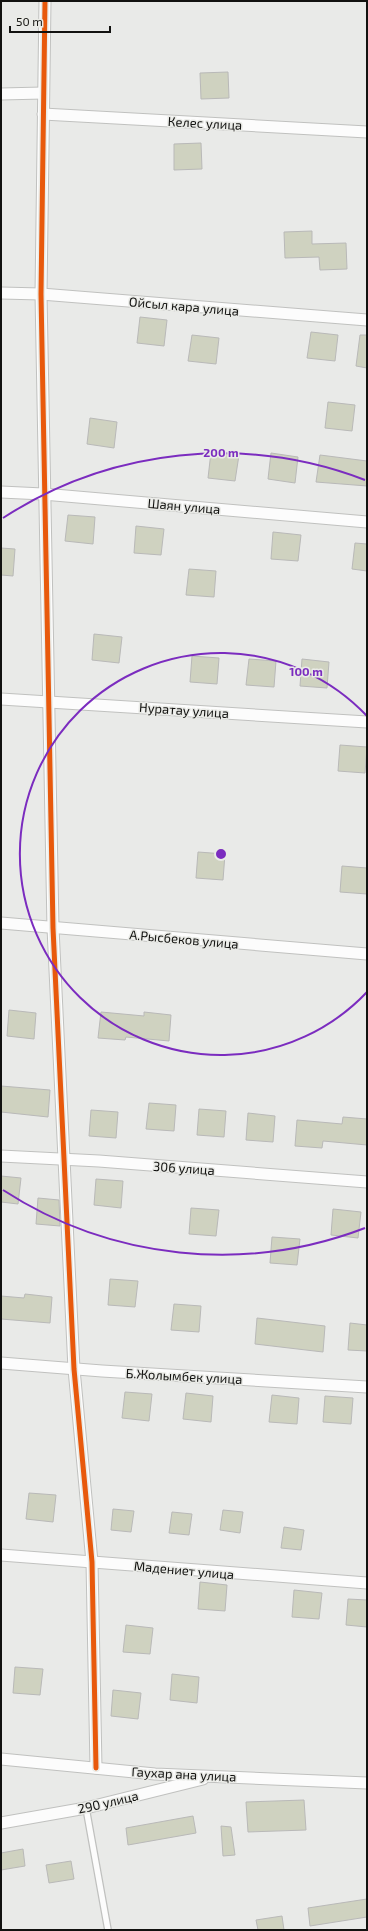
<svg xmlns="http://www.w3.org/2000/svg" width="368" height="1931" viewBox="0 0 368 1931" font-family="'Exo 2',sans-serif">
	<rect width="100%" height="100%" fill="#e9eae8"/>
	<g fill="#cfd2c0" stroke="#b9b9b8">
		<path d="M228 72 229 98 201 99 200 73Z"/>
		<path d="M201 143 202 169 174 170V144Z"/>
		<path d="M312 231V244L346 243 347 269 320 270 319 257 285 258 284 232Z"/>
		<path d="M140 317 167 320 164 346 137 343Z"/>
		<path d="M311 332 338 335 335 361 307 358Z"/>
		<path d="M192 335 219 338 216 364 188 361Z"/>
		<path d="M360 335H367V368L356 366Z"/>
		<path d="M328 402 355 405 352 431 325 428Z"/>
		<path d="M90 418 117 422 114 448 87 444Z"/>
		<path d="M211 452 239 455 235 481 208 478Z"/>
		<path d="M271 453 298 457 295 483 268 479Z"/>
		<path d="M320 455 367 461V486L316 482Z"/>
		<path d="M68 515 95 517 93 544 65 541Z"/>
		<path d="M136 526 164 529 161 555 134 553Z"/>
		<path d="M273 532 301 535 298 561 271 559Z"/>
		<path d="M355 543 367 544V571L352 569Z"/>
		<path d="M1 548 15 549 13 576 1 575Z"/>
		<path d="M189 569 216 571 214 597 186 595Z"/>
		<path d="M94 634 122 637 119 663 92 660Z"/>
		<path d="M192 656 219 658 217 684 190 682Z"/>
		<path d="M249 659 276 661 274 687 246 685Z"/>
		<path d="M302 659 329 662 327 688 300 686Z"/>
		<path d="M340 745 367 747 365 773 338 771Z"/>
		<path d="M198 852 225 854 223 880 196 878Z"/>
		<path d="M342 866 367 868V894L340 892Z"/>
		<path d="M9 1010 36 1013 34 1039 7 1036Z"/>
		<path d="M101 1012 144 1016V1012L171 1015 169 1041 126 1037 125 1040 98 1038Z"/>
		<path d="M1 1086 50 1090 48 1117 1 1112Z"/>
		<path d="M149 1103 176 1105 174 1131 146 1129Z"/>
		<path d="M199 1109 226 1111 224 1137 197 1135Z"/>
		<path d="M91 1110 118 1112 116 1138 89 1136Z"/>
		<path d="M248 1113 275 1116 273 1142 246 1140Z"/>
		<path d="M343 1117 367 1119V1145L323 1141 322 1148 295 1146 297 1120 342 1124Z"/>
		<path d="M1 1176 21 1178 18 1204 1 1202Z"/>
		<path d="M96 1179 123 1181 121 1208 94 1205Z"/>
		<path d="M38 1198 59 1200 60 1226 36 1224Z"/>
		<path d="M191 1208 219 1210 216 1236 189 1234Z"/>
		<path d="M333 1209 361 1212 358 1238 331 1235Z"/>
		<path d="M272 1237 300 1239 297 1265 270 1263Z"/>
		<path d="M110 1279 138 1281 135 1307 108 1305Z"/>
		<path d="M25 1294 52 1297 50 1323 1 1319V1296L24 1298Z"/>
		<path d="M174 1304 201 1306 199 1332 171 1330Z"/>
		<path d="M257 1318 325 1326 323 1352 255 1344Z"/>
		<path d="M350 1323 367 1325V1351L348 1350Z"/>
		<path d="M125 1392 152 1394 149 1421 122 1418Z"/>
		<path d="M186 1393 213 1396 211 1422 183 1419Z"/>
		<path d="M272 1395 299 1398 297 1424 269 1422Z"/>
		<path d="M325 1396 353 1398 351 1424 323 1422Z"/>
		<path d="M29 1493 56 1495 53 1522 26 1519Z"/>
		<path d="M113 1509 134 1511 131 1532 111 1530Z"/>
		<path d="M223 1510 243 1512 240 1533 220 1530Z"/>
		<path d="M172 1512 192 1514 189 1535 169 1533Z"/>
		<path d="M284 1527 304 1530 301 1550 281 1548Z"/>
		<path d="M200 1582 227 1585 225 1611 198 1609Z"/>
		<path d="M294 1590 322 1593 319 1619 292 1617Z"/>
		<path d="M348 1599 367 1600V1627L346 1625Z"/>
		<path d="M126 1625 153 1628 150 1654 123 1652Z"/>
		<path d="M15 1667 43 1669 40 1695 13 1693Z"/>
		<path d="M172 1674 199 1677 197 1703 170 1700Z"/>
		<path d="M113 1690 141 1693 138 1719 111 1716Z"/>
		<path d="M304 1800 306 1830 248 1832 246 1802Z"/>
		<path d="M193 1816 196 1833 128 1845 126 1828Z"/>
		<path d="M221 1826 231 1827 235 1855 223 1856Z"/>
		<path d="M23 1849 25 1866 1 1870V1853Z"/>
		<path d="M71 1861 74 1879 49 1883 46 1865Z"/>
		<path d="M367 1899V1917L310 1926 308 1908Z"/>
		<path d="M282 1916 284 1930H258L256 1920Z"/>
	</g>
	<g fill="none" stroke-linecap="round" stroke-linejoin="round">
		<defs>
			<path id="lane" d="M86 1808 108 1930"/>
			<g id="street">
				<path d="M45 1 41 294 53 928 74 1369 92 1562 96 1768"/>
				<path d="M1 94 43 93"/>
				<path d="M43 114 367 132"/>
				<path d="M1 293 41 294 367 320"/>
				<path d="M1 492 43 494 367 522"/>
				<path d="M1 699 367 722"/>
				<path d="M1 923 367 954"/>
				<path d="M1 1156 99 1161 367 1182"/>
				<path d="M1 1363 102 1371 367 1387"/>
				<path d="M1 1555 367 1583"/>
				<path d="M1 1759 155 1774 367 1783"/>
				<path d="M1 1823 86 1808 203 1779"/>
			</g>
		</defs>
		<use href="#lane" stroke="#c0c1bf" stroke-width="8"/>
		<use href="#street" stroke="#c0c1bf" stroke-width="13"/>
		<use href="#lane" stroke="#fcfcfc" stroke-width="5.5"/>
		<use href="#street" stroke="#fcfcfc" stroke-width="11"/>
		<defs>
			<path id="cycleway" d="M45 1 41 294 53 928 74 1369 92 1562 96 1768"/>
		</defs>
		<use href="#cycleway" stroke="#eaebe7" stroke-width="8"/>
		<use href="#cycleway" stroke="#e8590c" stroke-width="5"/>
	</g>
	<g fill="none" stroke="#7b2cbf" stroke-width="2">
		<path d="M367 992A201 201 0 1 1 367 716"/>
		<path d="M365 1228A401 401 0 0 1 3 1190M3 518A401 401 0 0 1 365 480"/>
	</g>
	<g text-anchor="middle" stroke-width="3" stroke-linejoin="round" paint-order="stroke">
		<g font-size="13" fill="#121210" stroke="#eaebe7">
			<text transform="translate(205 123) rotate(3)" y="5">Келес улица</text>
			<text transform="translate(184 306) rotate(5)" y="5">Ойсыл кара улица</text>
			<text transform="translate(184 506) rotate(5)" y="5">Шаян улица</text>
			<text transform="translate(184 710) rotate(4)" y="5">Нуратау улица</text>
			<text transform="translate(184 939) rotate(5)" y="5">А.Рысбеков улица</text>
			<text transform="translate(184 1168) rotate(4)" y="5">306 улица</text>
			<text transform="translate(184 1376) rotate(3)" y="5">Б.Жолымбек улица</text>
			<text transform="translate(184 1570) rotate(5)" y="5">Мадениет улица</text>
			<text transform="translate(184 1774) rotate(3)" y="5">Гаухар ана улица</text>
			<text transform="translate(108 1802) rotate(-13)" y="5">290 улица</text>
		</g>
	</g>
	<circle cx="221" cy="854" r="6" fill="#7b2cbf" stroke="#eaebe7" stroke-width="2"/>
	<g font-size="12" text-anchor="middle" font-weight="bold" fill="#7b2cbf" stroke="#eaebe7" stroke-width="3" stroke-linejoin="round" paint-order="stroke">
		<text x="221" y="457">200 m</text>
		<text x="306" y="676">100 m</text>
	</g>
	<rect width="368" height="1931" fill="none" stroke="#121210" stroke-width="4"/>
	<path d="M10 26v6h100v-6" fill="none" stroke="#121210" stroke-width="2"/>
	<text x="16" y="26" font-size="12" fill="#121210" stroke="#eaebe7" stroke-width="3" paint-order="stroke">50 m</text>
</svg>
